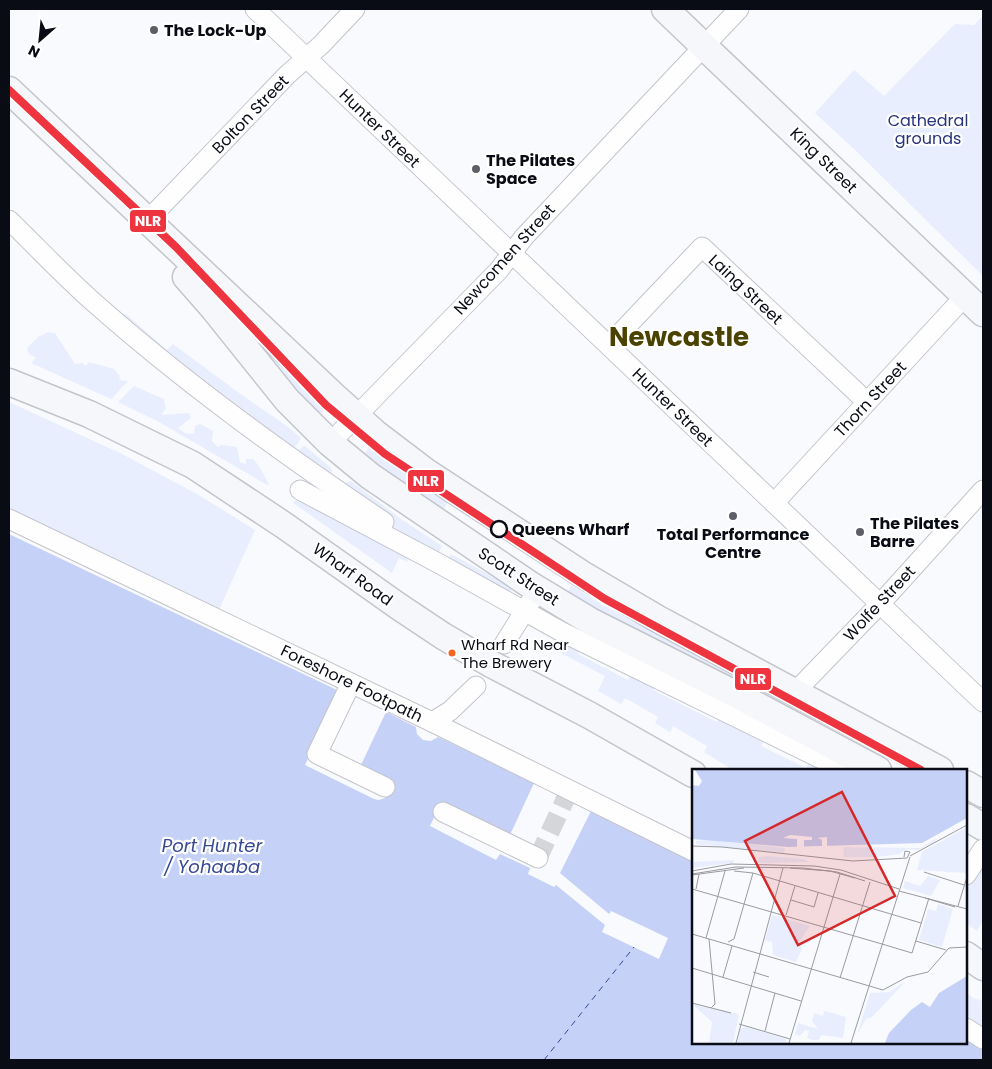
<svg xmlns="http://www.w3.org/2000/svg" width="992" height="1069" viewBox="0 0 992 1069" font-family="Poppins,sans-serif">
	<rect width="100%" height="100%" fill="#f9fafd"/>
	<g fill="#e8eefe">
		<path d="M983 16V276L855 150 815 113 854 70 884 96 955 24 974 25Z"/>
		<path d="M113 313 126 314 167 350 173 344 235 390 288 427 301 438 291 453Z"/>
		<path d="M48 332 55 333 75 364 82 363 86 366 89 362 114 369 120 376 119 380 128 381 111 399 31 363 36 358 28 353 27 348 38 337Z"/>
		<path d="M256 340 324 411 319 416 266 361Z"/>
		<path d="M134 386 164 399 166 409 163 412 162 415 189 413 191 418 178 428 185 433 192 434 194 433 195 426 200 424 213 431 212 441 218 447 221 445 237 447 240 462 246 464V459H253C260 466 264 476 269 484L267 485 159 422 118 402Z"/>
		<path d="M9 402 120 453 197 494 255 530 217 614 9 515Z"/>
		<path d="M303 446H305L331 468 332 472 327 478 295 456Z"/>
		<path d="M369 448 409 477 448 502 443 511 364 454Z"/>
		<path d="M351 481 401 519 442 546 438 554 386 525 337 486Z"/>
		<path d="M303 498 409 555 407 562 399 558 392 573 292 502Z"/>
		<path d="M451 554 513 588 510 593 448 559Z"/>
		<path d="M571 585 601 604 819 721V723L727 675 597 610 568 592Z"/>
		<path d="M560 637 581 647 578 654 628 680 632 673 655 684 653 690 717 722 720 716 766 738 761 746 806 768 810 761 830 770H733L704 752 707 746 673 726 670 732 655 723 658 717 625 698 621 704 598 691 605 676 553 649Z"/>
		<path d="M983 860V920L977 931 966 923V887Z"/>
		<path d="M966 992 973 998 983 1001V1033L966 1022Z"/>
	</g>
	<path fill="#c5d1f6" d="M9 534 337 690 376 704 671 846 693 860V1043H966V1036L983 1048V1060H9Z"/>
	<path fill="#f9fafd" d="M342 689 594 805 560 873 609 914 611 911 668 938 659 959 602 932 605 925 556 885 554 887 528 874 530 868 500 854 496 860 430 826 441 803 509 837 534 783 438 737 431 741 423 740 417 734 416 727 386 712 361 765 389 794 385 798 379 800 374 799 305 765Z"/>
	<g fill="none" stroke-linecap="round" stroke-linejoin="round">
		<path stroke="#384994" stroke-width="1" stroke-dasharray="6 5" stroke-linecap="butt" d="M544 1060 634 947"/>
		<path stroke="#d5d6da" stroke-width="19" stroke-dasharray="19 9" stroke-linecap="butt" d="M538 858 570 789"/>
		<defs>
			<g id="street">
				<path d="M255 9 983 702"/>
				<path d="M9 220C36 246 62 274 90 299 182 381 282 453 384 522L383 524"/>
				<path d="M147 221 287 75 321 45 355 9"/>
				<path d="M609 345 702 247 867 402"/>
				<path d="M330 443 499 270 524 237 739 9"/>
				<path d="M300 490 438 563 562 632 844 770"/>
				<path d="M774 503 965 296"/>
				<path d="M9 519 432 722 693 851"/>
				<path d="M504 644 531 601"/>
				<path d="M351 683 317 754 385 787"/>
				<path d="M794 693 880 604 983 490"/>
				<path d="M432 722 450 711 476 686"/>
				<path d="M443 812 538 858"/>
				<path d="M966 875 983 849"/>
				<path d="M966 1028 983 1039"/>
			</g>
			<g id="secondary">
				<path d="M665 9 983 313"/>
				<path d="M9 90 334 396 375 433 425 471 585 576 658 619 940 770"/>
				<path d="M186 277 214 309 287 400 330 443 370 476 532 586 590 621 739 696 878 770"/>
				<path d="M9 382 89 414 193 465 285 526 398 606 443 636 491 664 589 715 693 774"/>
				<path d="M966 784 983 794"/>
				<path d="M966 817 983 827"/>
				<path d="M966 955 983 967"/>
			</g>
		</defs>
		<use href="#street" stroke="#c3c5cb" stroke-width="21"/>
		<use href="#secondary" stroke="#c3c5cb" stroke-width="29"/>
		<use href="#street" stroke="#fefeff" stroke-width="19"/>
		<use href="#secondary" stroke="#f6f7fa" stroke-width="26"/>
		<defs>
			<path id="rail-1" d="M9 90 176 247 326 405 385 454 605 599 921 770"/>
		</defs>
		<use href="#rail-1" stroke="#fff" stroke-width="11"/>
		<use href="#rail-1" stroke="#ee343f" stroke-width="8"/>
	</g>
	<g fill="#5d5f66" stroke="#fff" stroke-width="2">
		<circle cx="154" cy="30" r="5"/>
		<circle cx="476" cy="169" r="5"/>
		<circle cx="733" cy="516" r="5"/>
		<circle cx="860" cy="532" r="5"/>
	</g>
	<circle fill="#fff" stroke="#090c15" stroke-width="2.5" cx="499" cy="529" r="8"/>
	<circle fill="#f26522" stroke="#fff" stroke-width="2" cx="452" cy="653" r="4.5"/>
	<g text-anchor="middle" stroke-width="4.5" stroke-linejoin="round" paint-order="stroke">
		<g font-size="15" fill="#090c15" stroke="#fff" text-anchor="start">
			<text x="461" y="650">Wharf Rd Near<tspan x="461" dy="18">The Brewery</tspan></text>
		</g>
		<g font-size="16" font-weight="bold" fill="#090c15" stroke="#fff" text-anchor="start">
			<text x="164" y="36">The Lock-Up</text>
			<text x="486" y="166">The Pilates<tspan x="486" dy="18">Space</tspan></text>
			<text x="870" y="529">The Pilates<tspan x="870" dy="18">Barre</tspan></text>
			<text x="733" y="540" text-anchor="middle">Total Performance<tspan x="733" dy="18">Centre</tspan></text>
		</g>
		<g font-size="16" fill="#090c15" stroke="#fff">
			<text transform="translate(250 114) rotate(-46)" y="6">Bolton Street</text>
			<text transform="translate(380 128) rotate(44)" y="6">Hunter Street</text>
			<text transform="translate(824 160) rotate(44)" y="6">King Street</text>
			<text transform="translate(504 259) rotate(-48)" y="6">Newcomen Street</text>
			<text transform="translate(746 289) rotate(43)" y="6">Laing Street</text>
			<text transform="translate(870 399) rotate(-47)" y="6">Thorn Street</text>
			<text transform="translate(673 407) rotate(44)" y="6">Hunter Street</text>
			<text transform="translate(353 574) rotate(36)" y="6">Wharf Road</text>
			<text transform="translate(519 576) rotate(33)" y="6">Scott Street</text>
			<text transform="translate(879 603) rotate(-47)" y="6">Wolfe Street</text>
			<text transform="translate(352 683) rotate(26)" y="6">Foreshore Footpath</text>
		</g>
		<g font-size="16" fill="#26337d" stroke="#fff">
			<text x="928" y="126">Cathedral<tspan x="928" dy="18">grounds</tspan></text>
		</g>
		<g font-size="16" font-weight="bold" fill="#090c15" stroke="#fff" text-anchor="start">
			<text x="512" y="535">Queens Wharf</text>
		</g>
		<g font-size="18" font-style="italic" fill="#384994" stroke="#fff">
			<text x="212" y="852">Port Hunter<tspan x="212" dy="21">/ Yohaaba</tspan></text>
		</g>
		<g font-size="26" font-weight="bold" fill="#4b4200" stroke="#fff">
			<text x="679" y="346">Newcastle</text>
		</g>
	</g>
	<g transform="translate(692 769)">
		<rect width="275" height="275" fill="#f9fafd"/>
		<path d="M275 58V104L225 101 230 83ZM245 69 243 73 226 81 214 80 207 85 185 88H152L151 78 228 79ZM17 71 93 79 92 84 4 75V72ZM75 87 111 90 117 93 66 94 67 88ZM42 91 41 94 0 99V93ZM236 107 248 111 239 127 211 119 213 112 228 117ZM246 135 261 140 250 178 227 171 236 140 244 142ZM80 146 118 157 107 173 110 180 104 193 81 186 80 173 73 171ZM214 212 180 248 174 250 165 266 178 224 197 223ZM0 235 47 245 41 274H17L20 253ZM126 240 154 248 151 269 129 266 127 271H121L115 269 117 262 113 261 108 267 103 265 106 254 126 260 120 252 122 244 131 247 132 242ZM54 258 94 270 95 274H45L48 260Z" fill="#e8eefe"/>
		<path d="M3 1H275V49L230 74 96 78 0 70V16L7 17 10 12ZM275 207V274H193L197 264 219 241 230 233 238 238 247 224Z" fill="#c5d1f6"/>
		<path d="M98 66 120 68V71H112V78L130 77V71L126 69 135 68V78H105V70L91 69Z" fill="#f9fafd"/>
		<path fill="none" stroke="#c5d1f6" stroke-width="2.5" d="M94 67 108 1"/>
		<path fill="none" stroke="#999ba0" stroke-width="1" d="M0 77 30 78 161 92 215 89 218 83 213 82 212 88M218 87 275 56M98 99 138 102 163 109M0 102 39 95 122 97 149 101 207 120M42 102 61 104 229 154M232 103 272 116M0 105 44 98 111 99 145 103 173 112M0 106 52 99M0 120 190 175M4 120 7 105M207 122 275 140M233 129 263 138M99 131 122 138 126 124M266 137 275 108M94 146 103 117M0 165 191 221 215 208 236 203 257 179 275 178M14 169 33 102M17 170 23 235 19 239M224 172 254 181M36 173 42 170 61 104M190 175 220 184 237 129M0 199 109 232M61 203 77 208M31 208 40 177M148 209 178 113M0 234 39 244M47 255 98 270M73 262 83 224M44 274 91 99M97 274 148 105M159 274 218 88"/>
		<path fill="#d62828" fill-opacity="0.15" stroke="#d62828" stroke-width="2.5" d="M150 23 203 127 106 176 53 72Z"/>
		<rect width="275" height="275" fill="none" stroke="#090c15" stroke-width="2.5"/>
	</g>
	<g stroke="#fff" stroke-width="2">
		<rect x="129" y="209" width="38" height="24" rx="5" fill="#ee343f"/>
		<rect x="407" y="469" width="38" height="24" rx="5" fill="#ee343f"/>
		<rect x="734" y="667" width="38" height="24" rx="5" fill="#ee343f"/>
	</g>
	<g font-size="14" text-anchor="middle" font-weight="bold" fill="#fff">
		<text x="148" y="226">NLR</text>
		<text x="426" y="486">NLR</text>
		<text x="753" y="684">NLR</text>
	</g>
	<rect width="992" height="1069" fill="none" stroke="#090c15" stroke-width="20"/>
	<g transform="translate(40 40) rotate(207)" stroke="#ffffff" stroke-width="4" paint-order="stroke">
	<path d="M0-4L9 19L0 12L-9 19Z" fill="#090c15"/>
	<text y="-8" font-size="14" font-weight="bold" text-anchor="middle" fill="#090c15">N</text>
	</g>
</svg>
